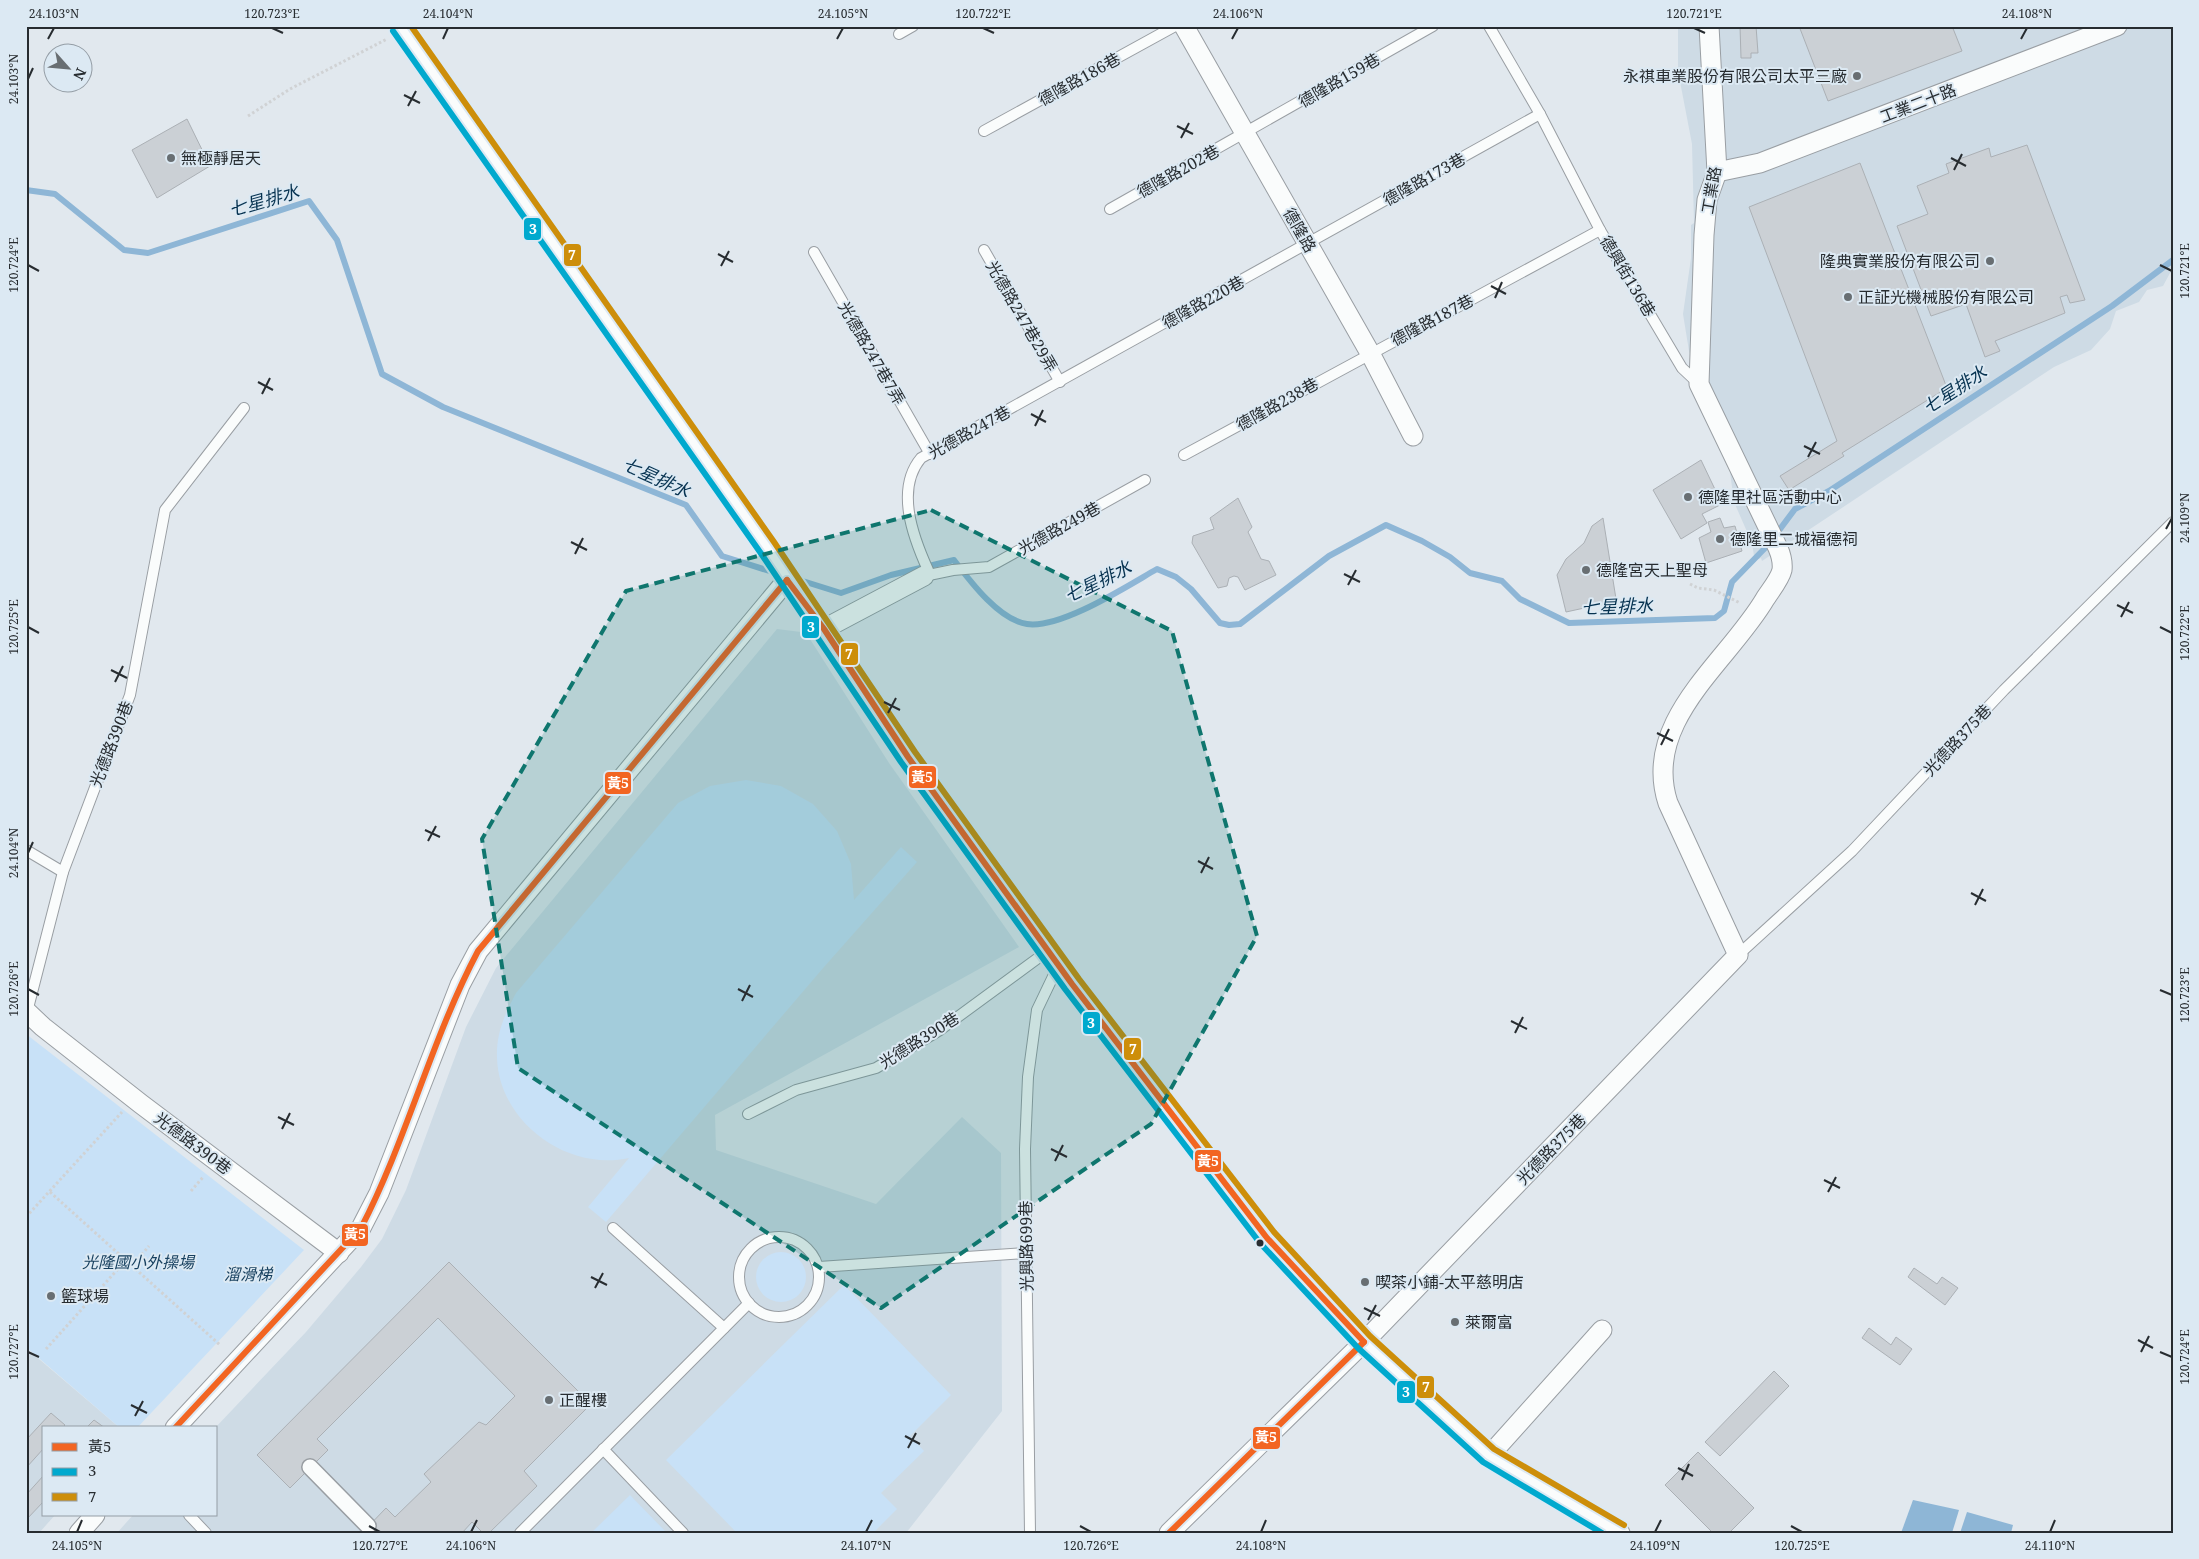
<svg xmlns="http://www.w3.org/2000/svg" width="2199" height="1559" viewBox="0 0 2199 1559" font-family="'Noto Serif','Noto Sans TC',serif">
	<rect width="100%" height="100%" fill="#e1e8ee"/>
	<g fill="#cedbe5">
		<path d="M1678 26H2173V273H2170L2163 286 2147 290 2139 302 2116 311 2110 329 2091 350 2054 367 1762 561 1761 558 1759 559 1754 556 1752 543 1734 502 1726 442 1689 351 1683 314 1691 258V225L1694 223 1692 144 1678 71Z"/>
		<path d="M777 629 801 632 808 636 889 763 1019 947 715 1115 716 1150 876 1204 962 1117 1001 1153 1002 1411 906 1533H117L133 1515H216L215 1428 306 1332 361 1267 382 1239 406 1190 466 1027 496 968Z"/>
		<path d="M26 1348 120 1428H44V1515H55L39 1533H26Z"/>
	</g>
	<g fill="#c8e1f7">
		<path d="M746 780 781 786 813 804 837 831 851 864 854 900 901 847 917 862 824 967 606 1222 588 1207 629 1158C567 1172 499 1122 497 1058 496 1033 505 1014 516 993L678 803 710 786Z"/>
		<path d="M26 1034 304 1250 137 1428H120L26 1347Z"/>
		<circle cx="781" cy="1277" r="25"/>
		<path d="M844 1285 951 1395 910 1436 924 1451 881 1493 897 1509 873 1533H737L666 1460Z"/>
		<path d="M630 1495 667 1533H591Z"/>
	</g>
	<g fill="#8eb6d6">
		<path d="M1913 1500 1959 1510 1952 1533H1901Z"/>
		<path d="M1967 1512 2013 1525 2011 1533H1960Z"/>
	</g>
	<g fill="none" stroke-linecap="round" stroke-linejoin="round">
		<g stroke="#8eb6d6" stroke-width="6">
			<path d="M26 190 55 194 124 250 148 253 309 201 337 240 382 374 443 407 686 505 722 556 779 574"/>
			<path d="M793 578 841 593 891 575 954 560C970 581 999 620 1027 624 1061 629 1127 586 1157 569L1176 577 1191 589 1220 623 1229 625 1240 624 1329 556 1386 525 1422 541 1450 557 1470 573 1502 581 1520 599 1569 623 1715 618 1724 611 1732 582 1768 545 1795 509 1829 491 2112 306 2173 260"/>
		</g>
	</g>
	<g fill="#cbd0d5" stroke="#abb0b5">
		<path d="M1740 26H1756L1758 53H1751V58H1741Z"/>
		<path d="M1799 26H1952L1962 51 1828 101Z"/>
		<path d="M187 119 210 166 157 198 132 150Z"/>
		<path d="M2027 145 2085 300 2070 303 2067 295 2060 297 2065 313 1995 341 2000 351 1985 357 1966 304 1931 316 1897 226 1928 214 1917 186 1949 173 1946 164 1989 148 1991 157Z"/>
		<path d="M1860 163 1947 388 1842 453 1844 456 1789 490 1780 476 1837 441 1749 207Z"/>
		<path d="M1701 460 1722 504 1702 514 1707 523 1681 539 1653 490Z"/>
		<path d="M1238 498 1252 527 1248 532 1261 559 1269 561 1276 575 1245 590 1238 577 1234 576 1229 578 1227 586 1218 588 1192 543 1193 536 1214 529 1210 518Z"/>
		<path d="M1603 518 1617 605H1598L1566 612 1557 575 1566 559 1584 543 1592 526Z"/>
		<path d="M1720 518 1724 528 1735 526 1742 551 1706 563 1699 538 1711 532 1708 522Z"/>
		<path d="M449 1262 591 1404 524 1471 537 1486 489 1533H483L472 1522 462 1533H362L386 1508 395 1517 431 1482 424 1474 479 1422 486 1425 515 1396 438 1318 317 1439 328 1450 290 1488 257 1455Z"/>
		<path d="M1914 1268 1937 1284 1942 1277 1958 1288 1945 1305 1908 1277Z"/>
		<path d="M1869 1328 1891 1345 1896 1337 1912 1349 1900 1365 1862 1338Z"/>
		<path d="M1774 1371 1789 1386 1720 1456 1705 1442Z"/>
		<path d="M51 1413 65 1425 62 1428H44V1448L26 1468V1440Z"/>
		<path d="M94 1420 105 1428H86Z"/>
		<path d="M1698 1452 1754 1508 1729 1533H1713L1665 1485Z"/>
		<path d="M44 1475V1501L26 1520V1495Z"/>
	</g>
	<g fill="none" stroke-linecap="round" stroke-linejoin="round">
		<defs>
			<g id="service">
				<path d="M1489 26 1540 114 1600 230 1682 368 1699 384"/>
				<path d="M899 34 913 26"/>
				<path d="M984 131 1175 26"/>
				<path d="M1110 209 1433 26"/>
				<path d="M984 250 1060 382"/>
				<path d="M814 252 930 454"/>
				<path d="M1184 455 1600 230"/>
				<path d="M924 576 928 570C913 537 895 489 921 458L1540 114"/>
				<path d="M924 576 953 570 989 567 1145 480"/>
				<path d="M26 850 63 872"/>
				<path d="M1738 955 1852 851 2004 690 2173 522"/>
				<path d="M27 1012 63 872 130 695 165 510 244 408"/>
				<path d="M748 1114 796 1090 876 1068 940 1030 1049 950"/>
				<path d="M613 1228 724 1328"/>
				<circle cx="779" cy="1277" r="40"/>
				<path d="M819 1267 1026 1253"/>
				<path d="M603 1449 683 1533"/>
				<path d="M189 1515 206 1533"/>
				<path d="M520 1533 749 1303"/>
				<path d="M1030 1533 1025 1149 1028 1077 1037 1010 1059 964"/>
			</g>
			<path id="pedestrian" d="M310 1467 368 1526"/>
			<g id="minor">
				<path d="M400 26 767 547 908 757 1072 984 1267 1238 1364 1342 1489 1456 1620 1533"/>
				<path d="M1184 26 1370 353 1413 436"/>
				<path d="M1717 172 1760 163 2117 26"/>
				<path d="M824 629 924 576"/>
				<path d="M26 1011 43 1027 141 1104 339 1253"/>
				<path d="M175 1428 361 1228 379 1193 460 985 478 951 787 580"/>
				<path d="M1489 1456 1602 1330"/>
				<path d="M79 1533 95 1515"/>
				<path d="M1169 1533 1364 1342 1738 955 1668 803C1641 721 1728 662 1765 599 1770 591 1780 579 1782 570 1783 562 1781 555 1778 548L1699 384 1704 235 1707 200 1717 172 1709 26"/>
			</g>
		</defs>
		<use href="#service" stroke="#999ea3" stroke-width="12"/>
		<use href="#pedestrian" stroke="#999ea3" stroke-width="18"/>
		<use href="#minor" stroke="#999ea3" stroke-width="21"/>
		<g stroke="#d0d2d4" stroke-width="3" stroke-dasharray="2.5 2.5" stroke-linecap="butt">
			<path d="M248 116 290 89 387 39"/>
			<path d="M1690 584 1698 588 1714 590 1740 603"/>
			<path d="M191 1191 204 1176"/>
			<path d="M50 1192 220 1345"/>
			<path d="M26 1217 122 1112"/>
			<path d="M132 1266 149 1246"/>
			<path d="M46 1349 126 1260"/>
		</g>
		<use href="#service" stroke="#fafcfc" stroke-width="10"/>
		<use href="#pedestrian" stroke="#fafcfc" stroke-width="15"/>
		<use href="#minor" stroke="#fafcfc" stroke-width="19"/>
		<defs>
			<g id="bus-1">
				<path d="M787 580 824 629 908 757 1072 984 1267 1238 1364 1342"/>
				<path d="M175 1428 361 1228C407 1139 431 1040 478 951L787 580"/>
				<path d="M1169 1533 1364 1342"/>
			</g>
			<path id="bus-2" d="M393 31 760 552 901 762 1065 989 1260 1243 1358 1348 1483 1462 1602 1533"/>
			<path id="bus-3" d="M411 26 774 542 915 752 1079 979 1274 1232 1370 1336 1494 1449 1624 1525"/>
		</defs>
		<use href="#bus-1" stroke="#dce9f3" stroke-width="10"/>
		<use href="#bus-2" stroke="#dce9f3" stroke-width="10"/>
		<use href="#bus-3" stroke="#dce9f3" stroke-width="10"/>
		<use href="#bus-1" stroke="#f26522" stroke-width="6"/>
		<use href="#bus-2" stroke="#00a9ce" stroke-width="6"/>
		<use href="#bus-3" stroke="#cd8e0a" stroke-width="6"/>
	</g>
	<path fill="#0f766e" fill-opacity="0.2" stroke="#0f766e" stroke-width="4" stroke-dasharray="10 6" stroke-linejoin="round" d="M931 510 1172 631 1257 936 1151 1124 881 1308 518 1068 482 839 626 591Z"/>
	<path fill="none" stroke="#272c30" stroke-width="2" d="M272 28 283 33M983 28 994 33M1694 28 1705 33M48 39 54 28M443 39 448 28M837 39 843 28M1232 39 1238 28M2021 39 2027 28M28 79 33 68M404 95 420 103M408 106 416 91M1177 126 1193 134M1181 138 1189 123M1951 158 1966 166M1954 170 1962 154M718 254 733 262M28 265 39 271M2160 265 2172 271M721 266 729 251M1491 286 1506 294M1495 298 1502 282M258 382 273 390M262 394 270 378M1031 414 1046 422M1035 426 1043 410M1804 446 1820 454M1808 457 1816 442M2166 529 2172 518M571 542 587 550M575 554 583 538M1344 574 1360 582M1348 585 1356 570M2117 605 2133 613M2121 617 2129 602M28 627 39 633M2160 627 2172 633M111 670 127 678M115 682 123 666M884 702 900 710M888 713 896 698M1657 733 1673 741M1661 745 1669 729M425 830 440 837M428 841 436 826M28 853 33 842M1198 861 1213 869M1201 873 1209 857M1971 893 1986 901M1975 905 1983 889M28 989 39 995M738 989 753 997M2160 990 2172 995M742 1001 750 985M1511 1021 1527 1029M1515 1033 1523 1017M278 1117 294 1125M282 1129 290 1113M1051 1149 1067 1157M1055 1161 1063 1145M1824 1180 1840 1188M1828 1192 1836 1177M591 1277 607 1285M595 1288 603 1273M1364 1308 1380 1316M1368 1320 1376 1305M2138 1340 2153 1348M28 1352 39 1357M2141 1352 2149 1336M2160 1352 2172 1357M131 1405 147 1413M135 1416 143 1401M905 1436 920 1444M908 1448 916 1433M1678 1468 1693 1476M1682 1480 1689 1464M369 1526 380 1532M1080 1526 1091 1532M1791 1526 1802 1532M77 1532 82 1520M471 1532 477 1520M866 1532 872 1520M1261 1532 1266 1520M1655 1532 1661 1520M2050 1532 2055 1520"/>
	<g fill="#686e72" stroke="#dce9f3" stroke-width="2">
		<circle cx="1857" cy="76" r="5"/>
		<circle cx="171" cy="158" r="5"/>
		<circle cx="1990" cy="261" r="5"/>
		<circle cx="1848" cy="297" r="5"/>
		<circle cx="1688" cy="497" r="5"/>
		<circle cx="1720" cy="539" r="5"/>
		<circle cx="1586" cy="570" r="5"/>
		<circle cx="1365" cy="1282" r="5"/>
		<circle cx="51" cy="1296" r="5"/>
		<circle cx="1455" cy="1322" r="5"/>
		<circle cx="549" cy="1400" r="5"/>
	</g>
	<circle fill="#272c30" stroke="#dce9f3" stroke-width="2" cx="1260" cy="1243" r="4.5"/>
	<g text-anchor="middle" stroke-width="4" stroke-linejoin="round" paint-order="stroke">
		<g font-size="16" fill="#272c30" stroke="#dce9f3" text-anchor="start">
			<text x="1847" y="82" text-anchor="end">永祺車業股份有限公司太平三廠</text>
			<text x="181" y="164">無極靜居天</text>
			<text x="1980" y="267" text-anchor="end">隆典實業股份有限公司</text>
			<text x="1858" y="303">正証光機械股份有限公司</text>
			<text x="1698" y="503">德隆里社區活動中心</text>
			<text x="1730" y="545">德隆里二城福德祠</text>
			<text x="1596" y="576">德隆宮天上聖母</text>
			<text x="1375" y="1288">喫茶小鋪-太平慈明店</text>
			<text x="61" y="1302">籃球場</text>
			<text x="1465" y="1328">萊爾富</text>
			<text x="559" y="1406">正醒樓</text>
		</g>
		<g font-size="16" fill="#272c30" stroke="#dce9f3">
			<text transform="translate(1079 79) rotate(-29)" y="6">德隆路186巷</text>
			<text transform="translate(1339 80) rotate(-30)" y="6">德隆路159巷</text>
			<text transform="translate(1918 103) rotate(-21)" y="6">工業二十路</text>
			<text transform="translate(1178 171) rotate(-29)" y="6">德隆路202巷</text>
			<text transform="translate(1424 179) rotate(-29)" y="6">德隆路173巷</text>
			<text transform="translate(1711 190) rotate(-80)" y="6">工業路</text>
			<text transform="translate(1300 230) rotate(60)" y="6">德隆路</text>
			<text transform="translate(1628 276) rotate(59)" y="6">德興街136巷</text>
			<text transform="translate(1203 302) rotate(-29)" y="6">德隆路220巷</text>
			<text transform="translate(1022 316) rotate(60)" y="6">光德路247巷29弄</text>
			<text transform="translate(1432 320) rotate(-28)" y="6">德隆路187巷</text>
			<text transform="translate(872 353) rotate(60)" y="6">光德路247巷7弄</text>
			<text transform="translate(1277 404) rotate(-29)" y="6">德隆路238巷</text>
			<text transform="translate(969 432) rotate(-29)" y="6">光德路247巷</text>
			<text transform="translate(1059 528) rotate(-29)" y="6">光德路249巷</text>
			<text transform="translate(1957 740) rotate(-47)" y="6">光德路375巷</text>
			<text transform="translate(111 744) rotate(-69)" y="6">光德路390巷</text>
			<text transform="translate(919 1040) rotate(-32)" y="6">光德路390巷</text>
			<text transform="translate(193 1143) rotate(37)" y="6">光德路390巷</text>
			<text transform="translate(1551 1149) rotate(-46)" y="6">光德路375巷</text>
			<text transform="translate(1026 1246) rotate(-91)" y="6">光興路699巷</text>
		</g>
		<g font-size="16" font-style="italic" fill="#17405f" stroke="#dce9f3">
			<text x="138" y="1268">光隆國小外操場</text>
			<text x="248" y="1280">溜滑梯</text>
		</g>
		<g font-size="18" font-style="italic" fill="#063250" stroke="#dce9f3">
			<text transform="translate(264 201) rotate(-16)" y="6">七星排水</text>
			<text transform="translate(1955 390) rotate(-33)" y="6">七星排水</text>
			<text transform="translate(656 478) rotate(24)" y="6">七星排水</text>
			<text transform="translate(1098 582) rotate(-26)" y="6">七星排水</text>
			<text transform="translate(1617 607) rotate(-2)" y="6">七星排水</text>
		</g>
	</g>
	<g stroke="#dce9f3" stroke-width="2">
		<rect x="523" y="217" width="19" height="24" rx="5" fill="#00a9ce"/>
		<rect x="563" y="243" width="19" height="24" rx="5" fill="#cd8e0a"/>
		<rect x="801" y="615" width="19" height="24" rx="5" fill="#00a9ce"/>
		<rect x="840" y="642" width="19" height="24" rx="5" fill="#cd8e0a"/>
		<rect x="908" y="765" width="29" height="24" rx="5" fill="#f26522"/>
		<rect x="604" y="771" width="28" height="24" rx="5" fill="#f26522"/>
		<rect x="1082" y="1011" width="19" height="24" rx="5" fill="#00a9ce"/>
		<rect x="1123" y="1037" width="19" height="24" rx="5" fill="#cd8e0a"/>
		<rect x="1194" y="1149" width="28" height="24" rx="5" fill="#f26522"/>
		<rect x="341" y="1223" width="28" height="24" rx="5" fill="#f26522"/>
		<rect x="1416" y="1375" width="19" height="24" rx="5" fill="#cd8e0a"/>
		<rect x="1396" y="1380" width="20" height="24" rx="5" fill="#00a9ce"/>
		<rect x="1252" y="1426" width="29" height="24" rx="5" fill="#f26522"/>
	</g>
	<g font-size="14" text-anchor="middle" font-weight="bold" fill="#fff">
		<text x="533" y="234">3</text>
		<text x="572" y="260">7</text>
		<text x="811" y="632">3</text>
		<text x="849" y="659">7</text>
		<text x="922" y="782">黃5</text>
		<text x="618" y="788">黃5</text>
		<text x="1091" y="1028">3</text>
		<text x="1133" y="1054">7</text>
		<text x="1208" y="1166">黃5</text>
		<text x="355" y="1239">黃5</text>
		<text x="1426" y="1392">7</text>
		<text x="1406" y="1397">3</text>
		<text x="1266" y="1442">黃5</text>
	</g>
	<rect width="2199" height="1559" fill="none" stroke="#dce9f3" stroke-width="55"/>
	<rect x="42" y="1426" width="175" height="90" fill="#dce9f3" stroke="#949da5"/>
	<rect x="52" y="1443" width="25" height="8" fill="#f26522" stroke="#949da5"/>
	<text x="88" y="1452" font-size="15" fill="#272c30">黃5</text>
	<rect x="52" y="1468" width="25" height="8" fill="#00a9ce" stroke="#949da5"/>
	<text x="88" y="1476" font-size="15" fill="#272c30">3</text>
	<rect x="52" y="1493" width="25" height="8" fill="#cd8e0a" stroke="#949da5"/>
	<text x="88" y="1502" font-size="15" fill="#272c30">7</text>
	<g transform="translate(68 68) rotate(117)"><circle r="24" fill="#dce9f3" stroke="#949da5"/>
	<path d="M0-4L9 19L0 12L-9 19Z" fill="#686e72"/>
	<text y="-8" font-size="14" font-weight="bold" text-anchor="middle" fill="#272c30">N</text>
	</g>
	<rect x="28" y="28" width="2144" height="1504" fill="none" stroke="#272c30" stroke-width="2"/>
	<g font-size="12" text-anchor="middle" fill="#272c30">
		<text x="54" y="18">24.103°N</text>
		<text x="272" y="18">120.723°E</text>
		<text x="448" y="18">24.104°N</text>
		<text x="843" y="18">24.105°N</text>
		<text x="983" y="18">120.722°E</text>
		<text x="1238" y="18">24.106°N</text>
		<text x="1694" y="18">120.721°E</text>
		<text x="2027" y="18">24.108°N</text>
		<text transform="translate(14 79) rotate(-90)" y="4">24.103°N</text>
		<text transform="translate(14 265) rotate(-90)" y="4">120.724°E</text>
		<text transform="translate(2185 271) rotate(-90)" y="4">120.721°E</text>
		<text transform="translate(2185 518) rotate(-90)" y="4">24.109°N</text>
		<text transform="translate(14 627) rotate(-90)" y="4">120.725°E</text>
		<text transform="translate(2185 633) rotate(-90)" y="4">120.722°E</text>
		<text transform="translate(14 853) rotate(-90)" y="4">24.104°N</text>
		<text transform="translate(14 989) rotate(-90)" y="4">120.726°E</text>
		<text transform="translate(2185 995) rotate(-90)" y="4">120.723°E</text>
		<text transform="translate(14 1352) rotate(-90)" y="4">120.727°E</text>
		<text transform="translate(2185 1357) rotate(-90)" y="4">120.724°E</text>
		<text x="77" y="1550">24.105°N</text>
		<text x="380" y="1550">120.727°E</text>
		<text x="471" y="1550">24.106°N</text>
		<text x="866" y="1550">24.107°N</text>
		<text x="1091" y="1550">120.726°E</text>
		<text x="1261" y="1550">24.108°N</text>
		<text x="1655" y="1550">24.109°N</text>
		<text x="1802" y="1550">120.725°E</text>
		<text x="2050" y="1550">24.110°N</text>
	</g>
</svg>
